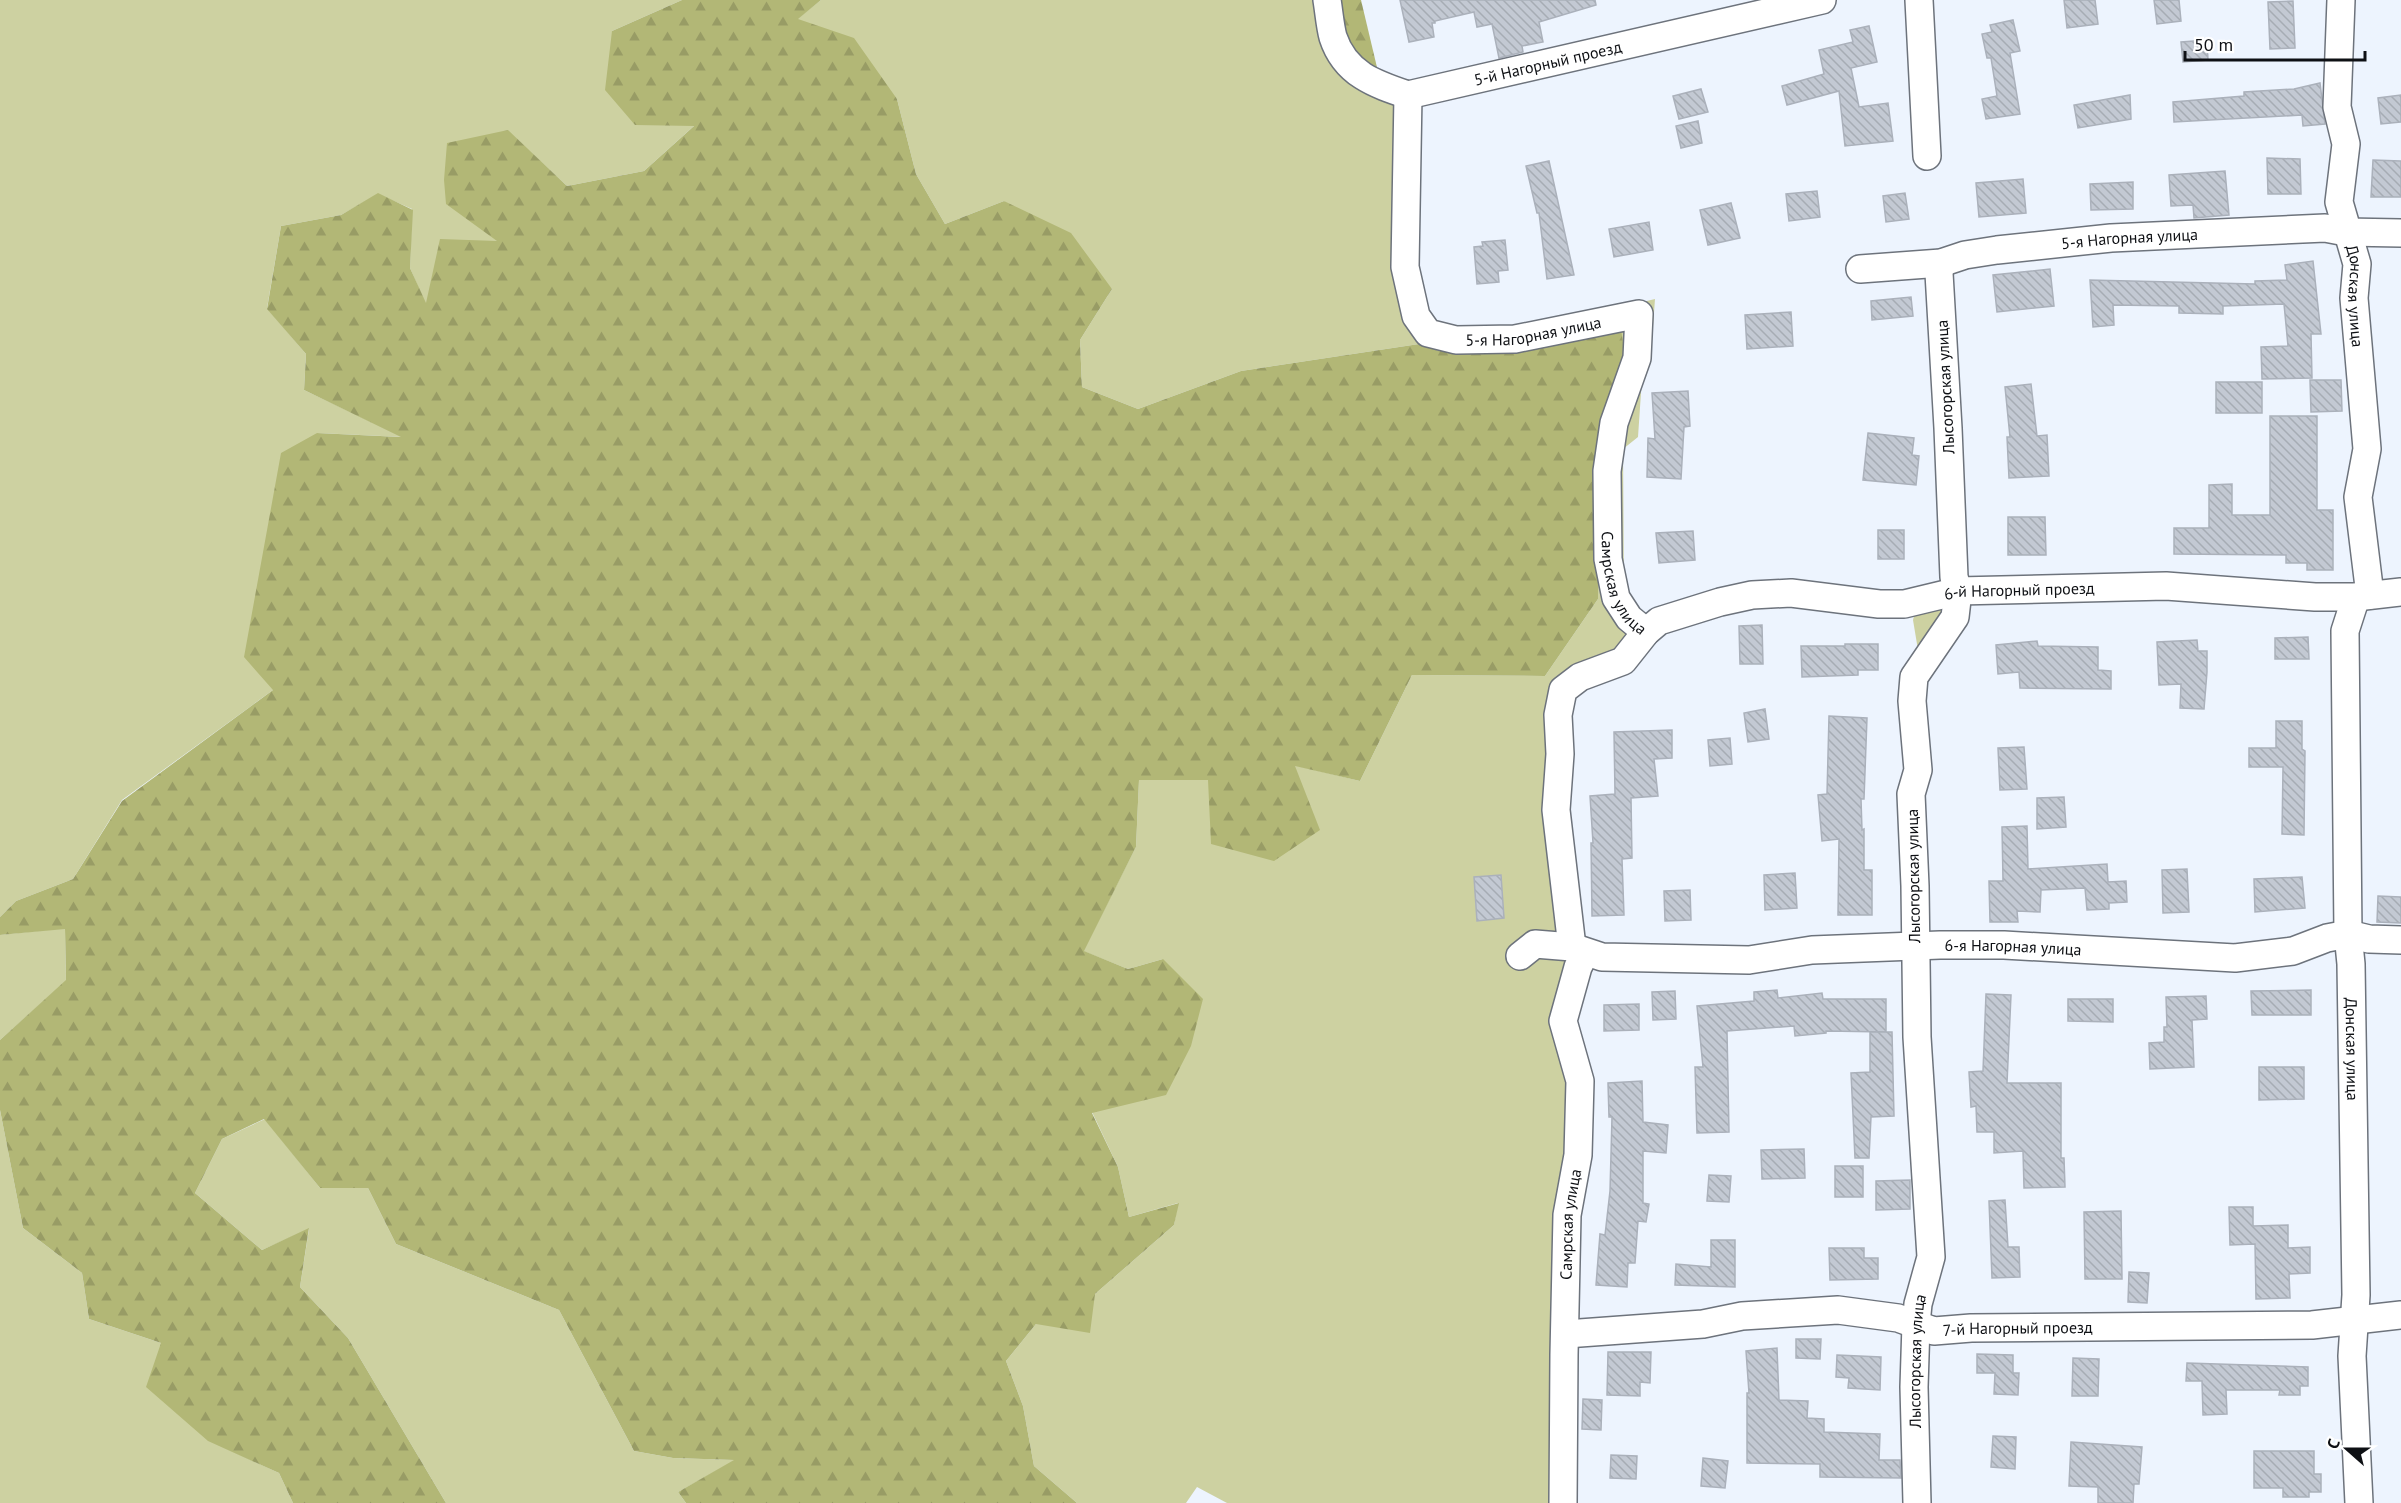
<svg xmlns="http://www.w3.org/2000/svg" width="2401" height="1503" viewBox="0 0 2401 1503" font-family="'PT Sans',sans-serif">
	<defs>
		<pattern id="forest-firs" width="22" height="20" patternUnits="userSpaceOnUse" patternTransform="scale(1.5)"><rect width="22" height="20" fill="#b2b776"/><path d="M5 1l3.5 6h-7zM16 11l3.5 6h-7z" fill="#989c65"/></pattern>
		<pattern id="building-back-hatch" width="6" height="6" patternUnits="userSpaceOnUse" patternTransform="scale(1.5)"><rect width="6" height="6" fill="#c3c9d3"/><path d="M-1 5l2 2M0 0l6 6M5-1l2 2" fill="none" stroke="#a6acb4"/></pattern>
	</defs>
	<rect width="100%" height="100%" fill="#edf4fe"/>
	<g fill="#cdd1a1">
		<path d="M0 0H682L612 31 695 125 644 171 567 186 508 131 498 242 426 305 410 268 412 209 378 194 341 215 281 226 267 308 306 354 304 390 403 437 317 433 273 690 122 800 73 879 16 901 0 917Z"/>
		<path d="M821 0H1322L1399 105 1410 125 1423 312 1432 326 1515 333 1655 299 1653 326 1642 378 1638 437 1623 449 1624 597 1634 638 1560 688 1565 939 1575 1082 1557 1503H1227L1197 1487 1186 1503H1077L1034 1466 1023 1406 1006 1361 1036 1324 1095 1294 1174 1225 1178 1203 1129 1217 1118 1167 1092 1112 1163 959 1128 969 1083 951 1136 847 1139 779 1208 780 1294 765 1360 781 1412 675 1545 676 1598 599 1600 421 1625 355 1521 343 1439 351 1419 344 1241 371 1138 409 1082 387 1080 340 1112 289 1004 201 945 224 916 174 897 99 797 19Z"/>
		<path d="M1948 607 1919 656 1913 620 1915 612Z"/>
		<path d="M65 928 66 981 0 1040V935Z"/>
		<path d="M0 1110 23 1228 82 1273 89 1319 161 1343 208 1440 279 1473 293 1503H0Z"/>
		<path d="M265 1119 320 1188H368L396 1244 559 1310 634 1451 673 1458 736 1460 678 1492 686 1503H446L348 1338 300 1287 309 1229 262 1250 195 1193 222 1139Z"/>
	</g>
	<g fill="url(#forest-firs)">
		<path d="M682 0H821L798 19 854 38 897 99 916 174 945 224 1004 201 1071 233 1112 289 1080 340 1082 387 1138 409 1241 371 1419 344 1439 351 1521 343 1621 329 1625 355 1600 421 1598 599 1545 676 1412 675 1360 781 1295 766 1320 830 1274 861 1211 844 1208 780H1139L1136 847 1084 951 1128 969 1163 959 1203 999 1191 1046 1166 1095 1092 1113 1118 1167 1129 1217 1179 1203 1174 1225 1095 1294 1090 1333 1036 1324 1006 1361 1023 1406 1034 1466 1077 1503H686L678 1492 734 1460 673 1458 634 1451 559 1310 396 1244 368 1188H320L264 1119 222 1139 195 1193 262 1250 309 1228 300 1287 348 1338 446 1503H293L279 1473 208 1441 146 1387 161 1343 89 1319 82 1273 23 1228 0 1110V1040L66 980 65 929 0 935V917L16 901 73 879 122 801 273 690 244 657 281 453 317 433 401 437 304 390 306 354 267 309 281 226 341 215 378 193 413 210 410 268 426 303 440 239 497 241 446 204 444 180 447 143 508 130 567 186 644 171 694 126 635 125 605 90 612 31Z"/>
		<path d="M1333 0H1361L1380 80 1351 56Z"/>
	</g>
	<g fill="url(#building-back-hatch)" stroke="#abb1bb" stroke-width="1.5">
		<path d="M1400 0H1595L1596 5 1539 22 1543 42 1522 46 1523 52 1499 58 1492 24 1477 27 1474 12 1435 21V23H1432L1434 37 1409 42Z"/>
		<path d="M2064 0H2095L2098 24 2067 28Z"/>
		<path d="M2154 0H2179L2181 21 2157 24Z"/>
		<path d="M2293 1 2295 48 2270 49 2268 2Z"/>
		<path d="M2013 20 2020 51 2010 53 2020 114 1986 119 1982 99 1997 96 1991 58H1987L1982 34 1992 32 1990 25Z"/>
		<path d="M1869 26 1877 62 1851 68 1859 107 1888 103 1893 141 1845 146 1839 91 1787 105 1782 86 1824 74 1819 50 1853 42 1850 30Z"/>
		<path d="M2207 40 2208 60 2183 62 2181 42Z"/>
		<path d="M2320 83 2325 124 2303 126 2302 115 2174 122 2173 102 2244 96V92L2294 89Z"/>
		<path d="M1701 89 1708 112 1679 119 1673 96Z"/>
		<path d="M2130 95 2131 119 2078 128 2074 105Z"/>
		<path d="M2401 95V122L2381 124 2378 98Z"/>
		<path d="M1698 121 1702 143 1681 148 1676 126Z"/>
		<path d="M2267 158 2300 159 2301 194H2268Z"/>
		<path d="M2373 160 2401 161V197H2371Z"/>
		<path d="M1549 161 1574 275 1547 279 1539 213H1537L1526 166Z"/>
		<path d="M2225 171 2229 215 2194 218 2193 205 2171 206 2169 175Z"/>
		<path d="M2023 179 2026 213 1979 217 1976 183Z"/>
		<path d="M2133 182V209L2091 210 2090 184Z"/>
		<path d="M1817 191 1820 217 1789 221 1786 194Z"/>
		<path d="M1905 193 1909 219 1886 222 1883 196Z"/>
		<path d="M1731 203 1740 238 1708 245 1700 210Z"/>
		<path d="M1649 222 1653 250 1614 257 1609 229Z"/>
		<path d="M1505 240 1508 270 1498 271 1499 282 1477 284 1474 247 1483 246 1482 242Z"/>
		<path d="M2313 261 2321 334H2311L2312 378 2262 379 2261 347 2288 346 2284 304 2223 306V314L2179 313V306L2113 305 2114 325 2093 327 2090 280 2255 284V281L2287 280 2285 265Z"/>
		<path d="M2050 269 2054 306 1997 312 1993 275Z"/>
		<path d="M1911 297 1913 316 1872 320 1871 301Z"/>
		<path d="M1791 312 1793 346 1747 349 1745 315Z"/>
		<path d="M2310 380H2341L2342 411 2311 412Z"/>
		<rect x="2216" y="382" width="46" height="31"/>
		<path d="M2031 384 2037 436 2047 435 2049 476 2009 478 2007 437H2010L2005 387Z"/>
		<path d="M1688 391 1690 426 1684 427 1681 479 1647 477 1648 438 1655 439 1652 393Z"/>
		<path d="M2270 416H2317V510H2333V570H2307V563H2286V555L2174 554V528H2209V485L2232 484V515H2270Z"/>
		<path d="M1868 433 1914 438 1912 455 1919 456 1916 485 1863 480Z"/>
		<path d="M2008 517H2045L2046 555H2008Z"/>
		<rect x="1878" y="530" width="26" height="29"/>
		<path d="M1693 531 1695 560 1659 563 1656 533Z"/>
		<path d="M1762 625 1763 664H1740L1739 626Z"/>
		<path d="M2308 637 2309 659H2275V638Z"/>
		<path d="M2197 640 2198 651H2207V672L2204 709 2180 708 2181 684 2159 685 2157 642Z"/>
		<path d="M2037 641 2038 646 2098 647V670L2111 671V689L2020 688 2019 672 1998 674 1996 645Z"/>
		<path d="M1845 644H1878V670H1858V675L1802 677 1801 646H1845Z"/>
		<path d="M1765 709 1769 739 1748 742 1744 713Z"/>
		<path d="M1829 716 1867 718 1864 799H1861L1862 830 1864 829V870H1872V915H1838L1839 839 1822 841 1818 795 1827 794Z"/>
		<path d="M2276 721H2302V749L2305 751 2304 835 2282 834 2283 767H2249V748H2276Z"/>
		<path d="M1672 730V758L1654 759 1658 796 1631 798 1632 858 1622 859 1624 915 1592 916 1591 843H1593L1590 796 1615 794 1614 732Z"/>
		<path d="M1730 738 1732 764 1710 766 1708 740Z"/>
		<path d="M2024 747 2027 789 2000 790 1998 748Z"/>
		<path d="M2064 797 2066 827 2037 829V798Z"/>
		<path d="M2027 826 2028 869 2107 864 2108 882 2126 881 2127 902 2109 903V909L2087 910 2085 888 2041 890 2040 912 2017 911 2018 922H1990L1989 881H2003L2002 827Z"/>
		<path d="M2187 869 2189 912 2163 913 2162 870Z"/>
		<path d="M1795 873 1797 908 1765 910 1764 875Z"/>
		<path d="M1501 875 1504 918 1477 921 1474 877Z"/>
		<path d="M2302 877 2305 908 2255 912 2254 879Z"/>
		<path d="M1690 890 1691 920 1665 921 1664 891Z"/>
		<path d="M2378 896 2401 897V923L2377 922Z"/>
		<path d="M1777 990 1778 998 1822 993 1823 999H1886V1032L1826 1031V1033L1795 1036 1794 1026 1727 1031 1729 1132 1697 1133 1695 1067H1703L1697 1006 1754 1001V992Z"/>
		<path d="M2311 990V1015H2252L2251 991Z"/>
		<path d="M1675 991 1676 1019 1653 1020 1652 992Z"/>
		<path d="M1986 994 2011 995 2007 1083H2061V1158H2064L2065 1187 2024 1188 2023 1151 1994 1153V1132H1977L1976 1106 1971 1107 1969 1072 1983 1071Z"/>
		<path d="M2206 996 2207 1019 2192 1020 2194 1067 2150 1069 2149 1043 2164 1042V1027H2167L2166 997Z"/>
		<path d="M2068 999H2113V1022L2068 1021Z"/>
		<path d="M1639 1004V1030L1604 1031V1005Z"/>
		<path d="M1870 1032H1892L1894 1116 1871 1117 1869 1158H1855L1851 1073 1870 1072Z"/>
		<path d="M2259 1067H2304V1099L2259 1100Z"/>
		<path d="M1642 1081 1643 1122 1668 1125 1666 1153 1643 1151V1203L1649 1204 1646 1222 1638 1221 1635 1263H1628L1627 1287 1596 1285 1600 1234 1605 1235 1610 1191 1612 1117H1609L1608 1083Z"/>
		<path d="M1804 1149 1805 1178 1762 1179 1761 1150Z"/>
		<rect x="1835" y="1166" width="28" height="31"/>
		<path d="M1709 1175 1731 1176 1729 1202 1707 1201Z"/>
		<path d="M1910 1180V1209L1876 1210V1181Z"/>
		<path d="M2005 1200 2008 1247H2019L2020 1277 1992 1278 1989 1201Z"/>
		<path d="M2229 1207H2253V1226L2288 1225V1248L2310 1247V1273L2289 1274 2290 1298 2256 1299 2255 1244 2230 1245Z"/>
		<path d="M2121 1211 2122 1279H2085L2084 1212Z"/>
		<path d="M1711 1240H1735V1287L1675 1285 1676 1264 1711 1267Z"/>
		<path d="M1829 1248H1864V1258H1878V1279L1830 1280Z"/>
		<path d="M2129 1272 2149 1273 2147 1303 2128 1302Z"/>
		<path d="M1796 1339H1821L1820 1359 1796 1358Z"/>
		<path d="M1777 1348 1779 1400 1808 1401 1807 1418 1824 1419V1432L1880 1434 1879 1460H1900L1901 1478 1820 1477V1464L1747 1463V1393H1749L1746 1351Z"/>
		<path d="M1608 1352H1651L1650 1383 1640 1382V1396L1607 1395Z"/>
		<path d="M1977 1354 2013 1355V1373H2019L2018 1395 1994 1394 1995 1373H1977Z"/>
		<path d="M1837 1355 1881 1357 1880 1390 1848 1388 1849 1378 1836 1377Z"/>
		<path d="M2073 1358 2099 1359 2098 1396H2072Z"/>
		<path d="M2187 1363 2308 1367V1386H2300V1395H2279L2280 1390H2226L2227 1414 2203 1415 2202 1381H2186Z"/>
		<path d="M1583 1399 1602 1400 1601 1430 1582 1429Z"/>
		<path d="M1993 1436 2016 1437 2015 1469 1991 1467Z"/>
		<path d="M2071 1442 2142 1447 2139 1484H2134L2133 1503H2098V1487L2069 1486Z"/>
		<path d="M2254 1451H2314V1474H2321V1492H2309V1497H2283V1488H2254Z"/>
		<path d="M1611 1455 1637 1456 1636 1479 1610 1478Z"/>
		<path d="M1703 1458 1728 1461 1725 1488 1701 1486Z"/>
	</g>
	<g fill="none" stroke-linecap="round" stroke-linejoin="round">
		<defs>
			<g id="minor">
				<path id="s1" d="M1327 0C1329 12 1330 26 1333 37 1345 74 1375 84 1408 95L1822 0"/>
				<path d="M1919 0 1927 156"/>
				<path id="s2" d="M2341 0 2337 107 2346 144 2339 202 2357 264 2354 298 2367 449 2358 497 2370 595"/>
				<path id="s3" d="M1408 95 1405 267 1416 316 1428 333 1456 340 1515 339 1639 314 1637 358 1614 423 1607 471 1608 559 1616 598 1629 618 1646 632"/>
				<path id="s4" d="M1860 269 1941 263 1965 255 1997 250 2111 238 2325 228 2346 232 2401 233"/>
				<path id="s5" d="M2356 597 2345 631 2348 934 2351 964 2356 1295 2352 1356 2359 1503"/>
				<path id="s6" d="M1572 947 1556 810 1560 754 1558 715 1563 690 1580 677 1623 661 1646 632 1659 621 1720 602 1752 595 1791 593 1879 604H1904L1958 591 2166 586 2315 597H2356L2401 592"/>
				<path id="s7" d="M1520 956 1535 944 1572 947 1602 957 1749 960 1812 950 1940 945H2004L2235 958 2293 951 2327 938 2348 934 2369 939 2401 940"/>
				<path id="s8" d="M1566 1334 1703 1324 1742 1316 1838 1310 1898 1318 1934 1331 1971 1328 2312 1325 2401 1315"/>
				<path id="s9" d="M1563 1503 1564 1355 1567 1215 1578 1155 1580 1081 1563 1021 1578 967 1585 953"/>
				<path id="s10" d="M1917 1503 1914 1387 1916 1324 1918 1304 1931 1257 1917 1037 1915 886 1911 794 1918 770 1912 701 1914 677 1955 617 1958 591 1954 577 1948 428 1939 273 1941 263"/>
			</g>
		</defs>
		<use href="#minor" stroke="#6d737c" stroke-width="30"/>
		<use href="#minor" stroke="#fff" stroke-width="27"/>
	</g>
	<g text-anchor="middle" stroke-width="4.5" stroke-linejoin="round" paint-order="stroke">
		<g font-size="16" fill="#0e1014" stroke="#fff">
			<text dy="6" stroke="none"><textPath href="#s1" startOffset="280">5-й Нагорный проезд</textPath></text>
			<text dy="6" stroke="none"><textPath href="#s4" startOffset="272">5-я Нагорная улица</textPath></text>
			<text dy="6" stroke="none"><textPath href="#s2" startOffset="300">Донская улица</textPath></text>
			<text dy="6" stroke="none"><textPath href="#s3" startOffset="350">5-я Нагорная улица</textPath></text>
			<text transform="translate(1945 387) rotate(-93)" y="6">Лысогорская улица</text>
			<text dy="6" stroke="none"><textPath href="#s3" startOffset="735">Самрская улица</textPath></text>
			<text dy="6" stroke="none"><textPath href="#s6" startOffset="746">6-й Нагорный проезд</textPath></text>
			<text transform="translate(1913 876) rotate(-91)" y="6">Лысогорская улица</text>
			<text dy="6" stroke="none"><textPath href="#s7" startOffset="500">6-я Нагорная улица</textPath></text>
			<text dy="6" stroke="none"><textPath href="#s5" startOffset="454">Донская улица</textPath></text>
			<text dy="6" stroke="none"><textPath href="#s9" startOffset="279">Самрская улица</textPath></text>
			<text dy="6" stroke="none"><textPath href="#s8" startOffset="456">7-й Нагорный проезд</textPath></text>
			<text dy="6" stroke="none"><textPath href="#s10" startOffset="142">Лысогорская улица</textPath></text>
		</g>
	</g>
	<g transform="translate(2347 1449) rotate(291)" stroke="#ffffff" stroke-width="4.5" paint-order="stroke">
	<path d="M0-4.5L10 22L0 15L-10 22Z" fill="#0e1014"/>
	<text y="-9" font-size="16" font-weight="bold" text-anchor="middle" fill="#0e1014">С</text>
	</g>
	<path d="M2185 51v9h180v-9" fill="none" stroke="#0e1014" stroke-width="3"/>
	<text x="2194" y="51" font-size="18" fill="#0e1014" stroke="#ffffff" stroke-width="4.5" paint-order="stroke">50 m</text>
</svg>
